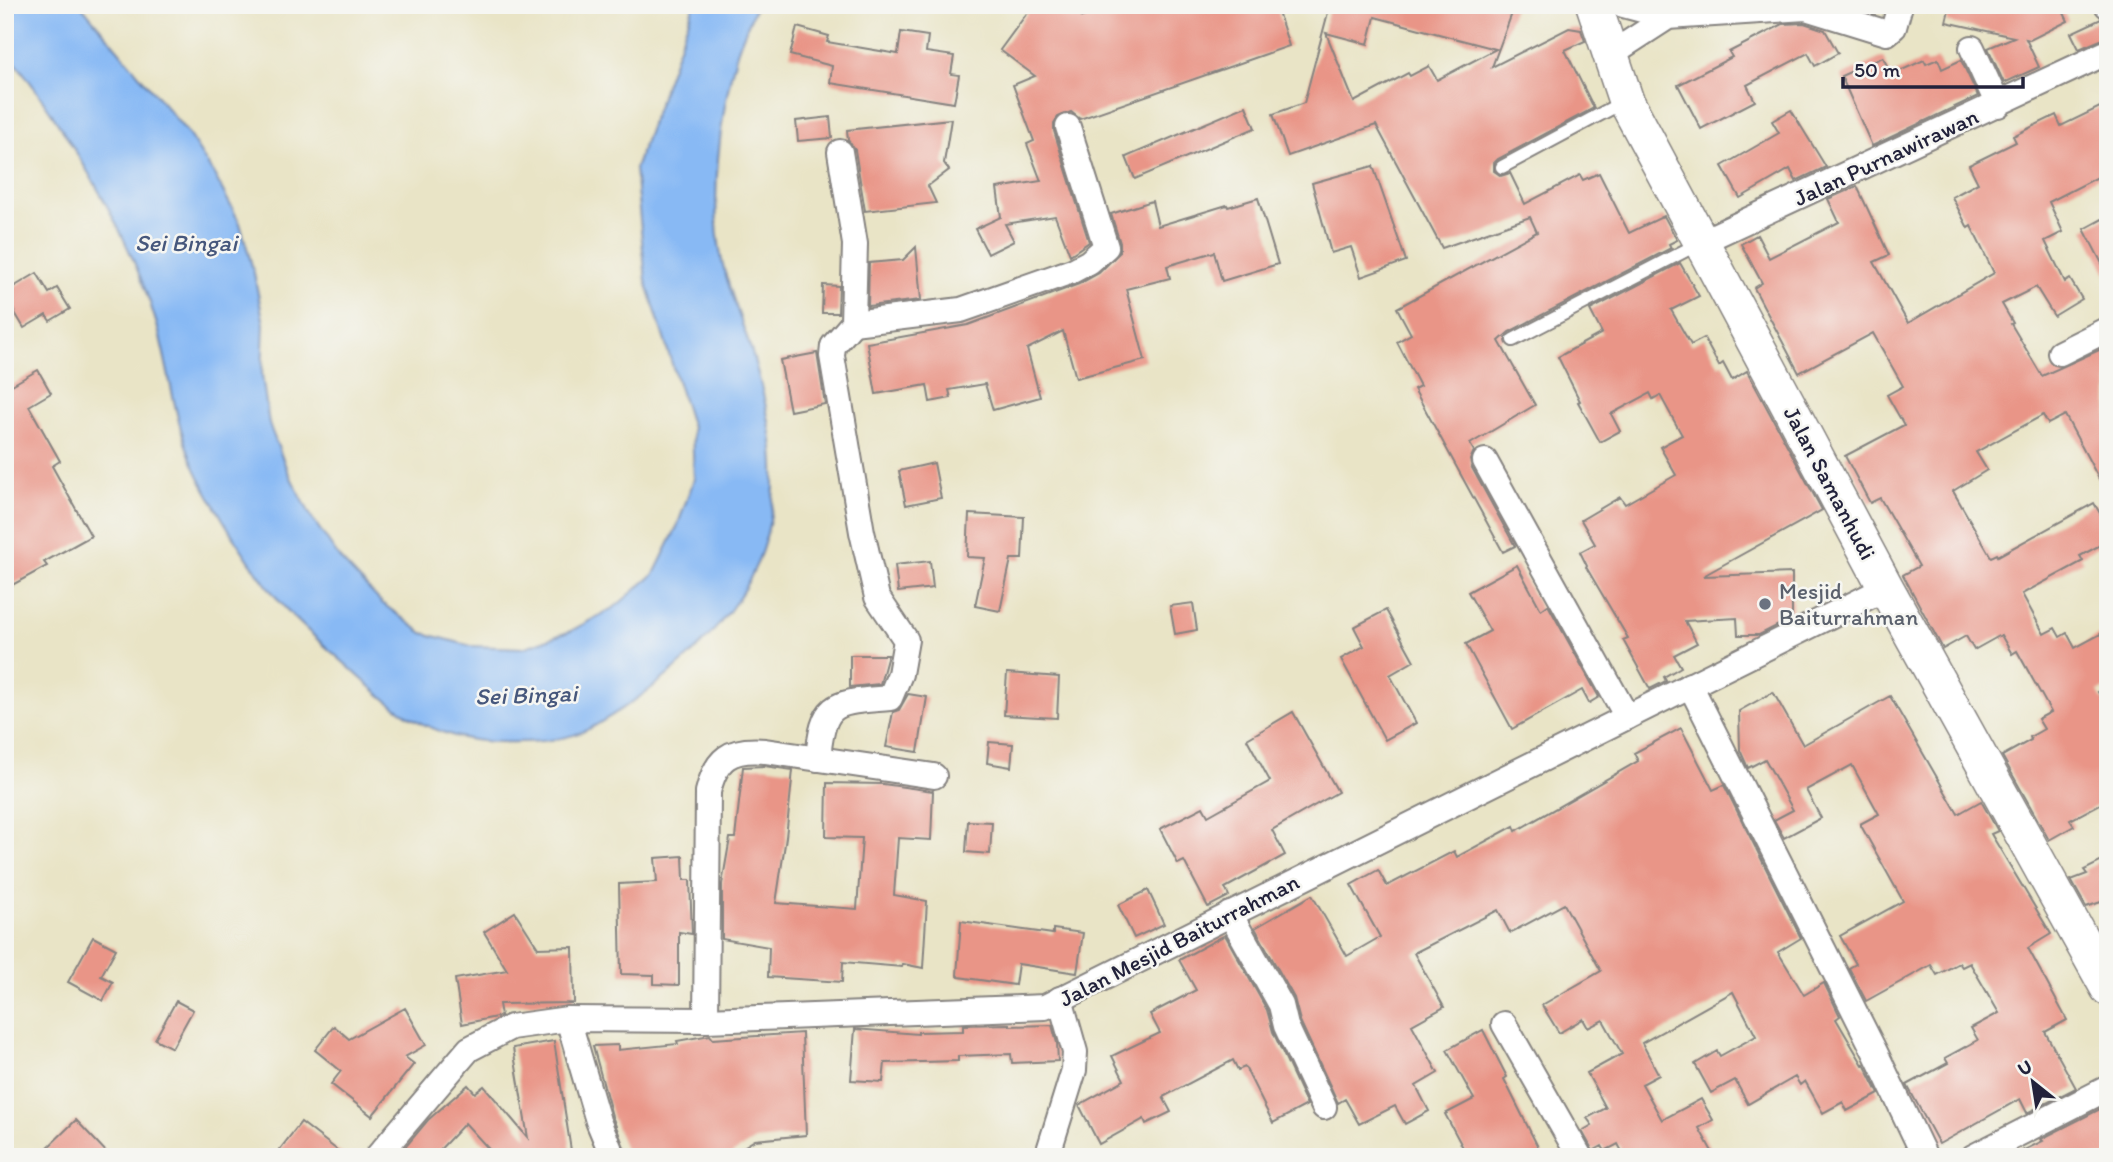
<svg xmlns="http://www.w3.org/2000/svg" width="2113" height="1162" viewBox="0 0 2113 1162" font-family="Itim,sans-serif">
	<rect width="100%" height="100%" fill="#f6f6f2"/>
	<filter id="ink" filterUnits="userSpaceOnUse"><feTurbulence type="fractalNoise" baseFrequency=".0143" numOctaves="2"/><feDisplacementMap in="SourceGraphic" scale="14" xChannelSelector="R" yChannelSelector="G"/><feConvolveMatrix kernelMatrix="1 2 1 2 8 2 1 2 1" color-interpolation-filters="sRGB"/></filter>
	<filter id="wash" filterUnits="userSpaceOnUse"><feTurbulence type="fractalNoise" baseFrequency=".00686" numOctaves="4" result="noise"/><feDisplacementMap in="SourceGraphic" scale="28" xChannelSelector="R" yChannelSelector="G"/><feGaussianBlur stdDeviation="1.57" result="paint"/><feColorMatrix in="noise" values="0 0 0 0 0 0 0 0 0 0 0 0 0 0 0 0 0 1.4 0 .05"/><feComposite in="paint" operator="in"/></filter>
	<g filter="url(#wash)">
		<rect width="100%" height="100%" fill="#e9e4c6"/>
		<path fill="#88b9f4" stroke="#556e98" stroke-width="2" d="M5 5H81L187 132 215 176 240 223 254 273 264 324 262 375 269 424 288 472 312 518 341 560 382 603 423 633 471 646 523 648 571 631 615 607 654 574 677 527 694 479 692 428 646 281 635 169 694 5H756C750 22 741 38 736 56 720 114 709 202 722 261 730 294 743 324 753 356 772 422 785 483 762 550 737 625 663 685 598 724 576 738 546 742 520 742 488 743 462 741 432 728 402 716 376 692 352 670 328 648 301 627 280 602 249 565 224 523 201 481 176 434 171 377 157 325 136 253 98 186 58 123 41 98 26 73 5 51Z"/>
		<g id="blocks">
			<g fill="#e99587" fill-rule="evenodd">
				<path d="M1033 5H1084L1082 17 1117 5H1276L1289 46 1080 119 1071 112 1058 117 1054 123V131L1089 242 1070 255 1055 216 1005 224 1014 241 988 254 975 229 1001 217 997 188 1041 181 1027 144 1034 141 1013 85 1035 76 1000 50Z"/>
				<path d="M1330 5H1515L1492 67 1569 28 1581 30 1585 41 1565 50 1594 108 1498 159 1494 163V171L1501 176 1510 173 1525 204 1580 175 1583 180 1599 173 1629 233 1664 216 1677 240 1669 244 1671 248 1509 332 1499 341 1535 405 1470 444 1474 451 1470 460 1472 468 1515 546 1503 552 1414 389 1420 386 1397 342 1411 334 1397 308 1537 232 1530 217 1442 248 1376 125 1288 156 1273 114 1304 103ZM1375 17 1450 37 1496 49 1437 80 1429 66 1410 76 1408 73 1354 102 1326 33 1368 44Z"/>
				<path d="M1950 5H2060L2068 21 2030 40 2026 39 2039 67 2004 83 1988 48 2014 37 1946 22Z"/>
				<path d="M2101 19 2108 20V37L2079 49 2071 33Z"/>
				<path d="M1804 23 1825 30 1838 53 1815 66 1808 53 1747 85 1755 101 1701 129 1678 85 1732 57 1729 52 1783 24Z"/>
				<path d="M797 27 829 36 827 42 898 54 901 32 928 36 926 52 954 56 951 74 959 75 954 103 830 83 832 66 790 55Z"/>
				<path d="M1883 57 1891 75 1924 60 1926 64 1938 59 1942 69 1961 60 1978 96 1872 146 1841 76Z"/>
				<path d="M2108 103V172L2049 202 2063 232 2045 241 2065 282 2070 279 2082 299 2054 316 2036 287 2002 304 2013 323 2011 324 2042 376 2108 346V496L2065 415 2048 424 2043 415 1976 452 1987 470 1953 491 1991 557 1997 554 1998 556 2094 503 2108 527V541L2080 556 2083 561 2022 594 2044 634 2055 628 2060 637 2067 633 2075 648 2108 630V687L2098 692 2108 710V800L2070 820 2074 826 2049 840 2002 756 2031 740 2030 737 2044 729 2038 719 2051 712 2017 651 2012 654 2001 635 1974 650 1966 636 1943 649 1903 575 1919 566 1880 498 1870 503 1845 456 1904 425 1887 395 1903 386 1873 333 1799 373 1754 288 1762 283 1741 244 1757 235 1769 258 1839 222 1828 199 1857 186 1889 255 1874 262 1908 323 1994 273 1971 226 1968 228 1952 197 1978 183 1969 165 2016 142 2013 136 2056 115 2061 126Z"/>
				<path d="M1246 106 1255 128 1135 179 1126 157Z"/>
				<path d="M1791 110 1826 167 1796 181 1790 169 1740 198 1722 166 1779 133 1772 121Z"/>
				<path d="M830 117 832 138 798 141 796 121Z"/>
				<path d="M951 119 944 163 949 170 928 186 936 203 865 211 855 150 848 140 847 130Z"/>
				<path d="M1373 166 1406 261 1361 277 1351 247 1331 253 1312 183Z"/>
				<path d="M1258 198 1278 264 1222 281 1214 252 1167 266 1170 278 1126 289 1145 360 1076 378 1063 331 1027 349 1040 397 993 410 985 384 949 390 951 398 930 402 927 385 876 394 867 343 968 325 1079 284 1099 273 1120 252V243L1111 214 1152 201 1158 226 1227 205 1228 207Z"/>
				<path d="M2108 216V275L2084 229Z"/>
				<path d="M916 247 921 300 868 306 869 263 903 260Z"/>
				<path d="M1680 263 1699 296 1671 310 1691 345 1704 338 1719 366 1723 363 1732 380 1747 371 1822 510 1703 576 1792 573V618L1759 635H1738L1737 618 1685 621 1697 643 1674 655 1681 667 1664 677 1666 681 1650 689 1623 640 1628 638 1586 567 1587 566 1580 552 1595 544 1581 520 1620 497 1625 504 1676 475 1660 447 1682 435 1660 395 1653 399 1650 393 1611 414 1620 431 1600 442 1578 402 1580 401 1558 357 1602 333 1590 310Z"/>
				<path d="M37 273 49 293 57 288 70 309 50 321 46 315 24 328 5 296V292Z"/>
				<path d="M823 285 839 286 838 313H822Z"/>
				<path d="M817 353 825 404 790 411 780 360Z"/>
				<path d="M38 370 51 393 29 406 60 461 52 466 91 536 44 562 47 566 5 589V389Z"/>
				<path d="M934 463 941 498 906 505 899 471Z"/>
				<path d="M969 514 1024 517 1022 559H1011L1000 611 975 606 985 558 967 557Z"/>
				<path d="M930 561 933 588 898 592 895 565Z"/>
				<path d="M1517 565 1541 610 1548 605 1599 697 1589 703 1582 690 1512 729 1466 644 1490 631 1468 592Z"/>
				<path d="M1193 603 1197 630 1175 634 1170 606Z"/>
				<path d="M1386 610 1414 661 1390 675 1416 723 1385 740 1341 659 1364 646 1354 627Z"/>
				<path d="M850 655H888L880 684 850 687Z"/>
				<path d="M1007 673 1059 677 1057 718 1004 715Z"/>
				<path d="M1773 692 1803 745 1890 696 1958 814 1981 801 1998 831 1991 834 2051 934 2028 948 2067 1020 2045 1032 2076 1088 2027 1113 2020 1099 1939 1144 1907 1085 1948 1063 1945 1058 1978 1040 1971 1028 1999 1013 1970 963 1962 967 1959 963 1937 975 1931 965 1866 1001 1849 968 1856 964 1840 936 1903 901 1860 824 1879 814 1852 765 1806 790 1821 818 1784 838 1774 820 1793 810 1765 759 1748 768 1740 750 1739 711Z"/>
				<path d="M908 694 927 697 918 752 886 747 893 712 899 710Z"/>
				<path d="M1293 712 1338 792 1272 830 1285 855 1225 888 1229 896 1208 907 1184 861 1178 864 1160 829 1203 807 1208 816 1270 781 1247 739Z"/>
				<path d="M1681 728 1713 790 1724 785 1801 938 1778 952 1804 995 1824 983 1840 1016 1836 1019 1863 1065 1864 1064 1879 1094 1847 1111 1843 1102 1823 1113 1805 1081 1800 1085 1795 1077 1748 1104 1735 1080 1711 1093 1695 1064 1717 1051 1720 1056 1756 1036 1733 992 1642 1043 1659 1075 1642 1084 1662 1120 1701 1099 1713 1120 1699 1128 1715 1157H1625L1618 1144 1605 1151 1602 1146 1593 1151 1582 1131 1592 1125 1587 1118 1606 1108 1587 1073 1622 1054 1603 1020 1588 1028 1583 1019 1559 1033 1542 1005 1601 971 1564 904 1510 933 1498 910 1414 953 1444 1007 1412 1025 1438 1073 1416 1086 1429 1111 1405 1124 1395 1106 1359 1124 1345 1099 1338 1103 1300 1021 1294 998 1255 928 1312 895 1347 956 1380 937 1351 885 1378 870 1387 886 1454 851 1457 857 1514 826 1516 831 1638 761 1634 753Z"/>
				<path d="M989 742 1013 744 1011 767 987 763Z"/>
				<path d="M764 766 793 770 786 837 776 903 857 909 862 838 826 837 827 783 883 784 933 791 931 840 898 838 894 895 927 901 923 968 903 964 902 967 843 962 842 982 768 977 769 947 722 939V884L730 838H735L743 767Z"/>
				<path d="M968 821 992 822 990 854 966 852Z"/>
				<path d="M683 856 684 880H690L692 934 679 932V985L654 984V975L621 974 619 884 657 882 655 858Z"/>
				<path d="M2108 858V907L2104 901 2086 907 2071 880 2087 874 2084 870Z"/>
				<path d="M1148 890 1164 924 1134 938 1118 905Z"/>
				<path d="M515 912 538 948 573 947 574 1003 499 1004 501 1016 462 1024 455 979 507 970 484 932Z"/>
				<path d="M961 921 1053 934V929L1083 933 1077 973 1018 964 1015 985 959 977 957 975Z"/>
				<path d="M1225 935 1267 1010 1273 1032 1307 1105 1273 1123 1245 1067 1238 1070 1233 1060 1163 1097 1171 1112 1146 1124 1144 1119 1099 1144 1079 1105 1124 1080 1112 1056 1160 1033 1150 1014 1196 990 1179 960Z"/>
				<path d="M93 937 116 949 101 976 113 982 103 1001 68 982Z"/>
				<path d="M176 1001 193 1010 172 1048 155 1039Z"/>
				<path d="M405 1008 426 1045 405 1057 414 1064 372 1116 331 1084 341 1071 315 1050 334 1026 349 1039Z"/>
				<path d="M1010 1024V1026L1052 1025 1057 1043 1058 1061 1012 1063 1011 1054 958 1056V1061L885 1063 883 1082 851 1080 855 1029 918 1034V1032L963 1031V1025Z"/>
				<path d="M1483 1030 1507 1077 1504 1079 1543 1157H1468L1445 1114 1474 1099 1447 1050Z"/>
				<path d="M802 1033 806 1135 755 1140 727 1157H628L612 1116 593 1046 618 1045V1050L678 1044 677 1041 710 1035 713 1039Z"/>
				<path d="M554 1041 572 1157H496L465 1123 433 1157H397L428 1120 468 1085 475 1093 484 1086 528 1138 513 1048Z"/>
				<path d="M2108 1105V1157H2010L2043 1141 2041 1139Z"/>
				<path d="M76 1120 111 1157H38Z"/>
				<path d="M301 1122 346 1157H274Z"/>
			</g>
		</g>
	</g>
	<g filter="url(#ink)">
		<use href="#blocks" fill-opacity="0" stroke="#868380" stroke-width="2"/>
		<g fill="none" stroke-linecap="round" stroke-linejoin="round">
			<defs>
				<g id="lane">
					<path d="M1502 167 1625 101"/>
					<path d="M1513 340 1700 243"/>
				</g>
				<g id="street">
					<path d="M1623 5 1668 17 1671 6"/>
					<path d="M2107 5 2108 6"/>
					<path d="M1972 48 1998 105"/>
					<path d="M1611 54 1668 17 1806 8 1887 33 1894 27 1900 5"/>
					<path d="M1701 242 2108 52"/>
					<path d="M853 323 961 310 1072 271 1089 262 1106 247 1068 127"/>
					<path d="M2060 353 2108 329"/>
					<path d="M1485 461 1627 717"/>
					<path d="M1690 685 1875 1052 1925 1157"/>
					<path d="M818 759C823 699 835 703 890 698L900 674 906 640 877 597 862 532 832 356 833 346 853 323 855 244 840 152"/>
					<path d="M1230 914 1281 1005 1286 1026 1324 1107"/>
					<path d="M568 1019 598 1121 613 1157"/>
					<path d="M706 1020 708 792C716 758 730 748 765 751L934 776"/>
					<path d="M1504 1024 1580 1157"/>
					<path d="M377 1157 469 1049 511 1027 568 1019 706 1020 1045 1007 1886 588"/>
					<path d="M1047 1157 1074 1070 1075 1052 1060 999"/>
					<path d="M1973 1157 2108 1088"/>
				</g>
				<path id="secondary" d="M1594 5 1626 101 1886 588 2108 988"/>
			</defs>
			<use href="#lane" stroke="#868380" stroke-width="16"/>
			<use href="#street" stroke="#868380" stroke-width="28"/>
			<use href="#secondary" stroke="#868380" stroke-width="38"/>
			<use href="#lane" stroke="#fff" stroke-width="12"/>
			<use href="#street" stroke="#fff" stroke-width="24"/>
			<use href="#secondary" stroke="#fff" stroke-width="35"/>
		</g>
	</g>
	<circle fill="#6b7280" stroke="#f6f6f2" stroke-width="2.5" cx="1765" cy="604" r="7"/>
	<g text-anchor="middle" stroke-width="5" stroke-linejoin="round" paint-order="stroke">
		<g font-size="23" fill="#22223b" stroke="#f6f6f2">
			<text transform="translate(1886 157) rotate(-25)" y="8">Jalan Purnawirawan</text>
			<text transform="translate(1830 483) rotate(62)" y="8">Jalan Samanhudi</text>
			<text transform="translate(1179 940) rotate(-27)" y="8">Jalan Mesjid Baiturrahman</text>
		</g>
		<g font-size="23" fill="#5b616d" stroke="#f6f6f2" text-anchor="start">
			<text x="1779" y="599">Mesjid<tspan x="1779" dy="26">Baiturrahman</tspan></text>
		</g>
		<g font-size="24" font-style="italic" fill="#46577c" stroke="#f6f6f2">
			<text x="186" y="251">Sei Bingai</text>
			<text transform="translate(526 695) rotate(-2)" y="8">Sei Bingai</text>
		</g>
	</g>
	<rect width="2113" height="1162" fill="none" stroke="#f6f6f2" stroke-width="28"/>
	<g transform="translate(2033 1082) rotate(330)" stroke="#f6f6f2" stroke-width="5" paint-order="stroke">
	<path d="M0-5L12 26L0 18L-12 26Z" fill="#22223b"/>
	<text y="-10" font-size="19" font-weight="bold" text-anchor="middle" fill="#22223b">U</text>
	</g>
	<path d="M1843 77v10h180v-10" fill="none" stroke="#22223b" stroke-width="3.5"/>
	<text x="1854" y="77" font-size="21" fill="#22223b" stroke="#f6f6f2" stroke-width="5" paint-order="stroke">50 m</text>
</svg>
